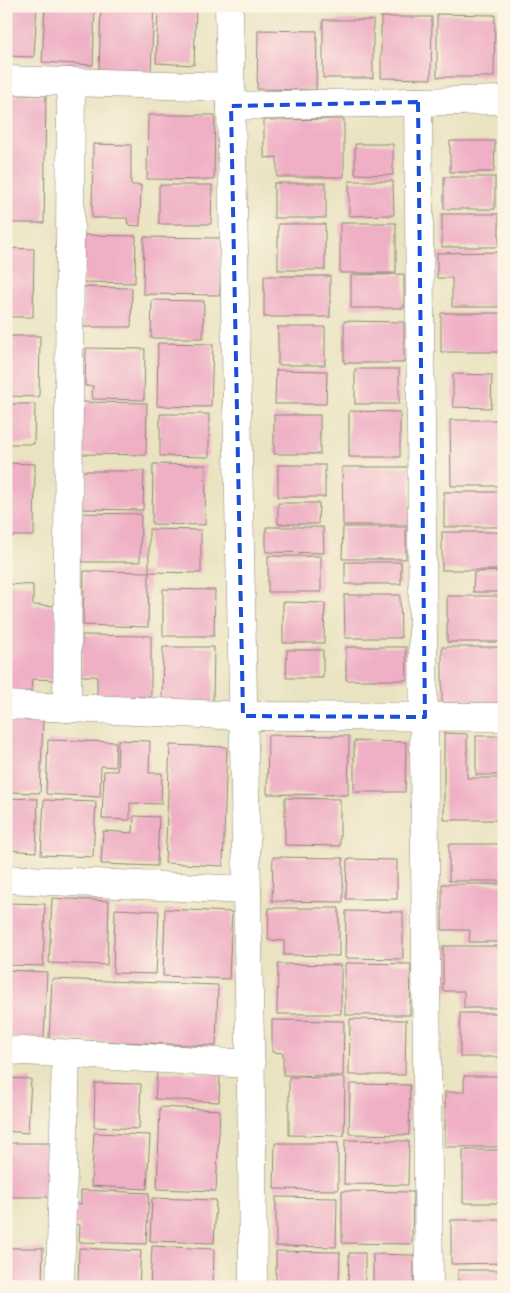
<svg xmlns="http://www.w3.org/2000/svg" width="510" height="1293" viewBox="0 0 510 1293" font-family="'Sorts Mill Goudy',serif">
	<rect width="100%" height="100%" fill="#fcf5e5"/>
	<filter id="ink" filterUnits="userSpaceOnUse"><feTurbulence type="fractalNoise" baseFrequency=".02" numOctaves="2"/><feDisplacementMap in="SourceGraphic" scale="10" xChannelSelector="R" yChannelSelector="G"/><feConvolveMatrix kernelMatrix="1 2 1 2 8 2 1 2 1" color-interpolation-filters="sRGB"/></filter>
	<filter id="wash" filterUnits="userSpaceOnUse"><feTurbulence type="fractalNoise" baseFrequency=".0096" numOctaves="4" result="noise"/><feDisplacementMap in="SourceGraphic" scale="20" xChannelSelector="R" yChannelSelector="G"/><feGaussianBlur stdDeviation="1.12" result="paint"/><feColorMatrix in="noise" values="0 0 0 0 0 0 0 0 0 0 0 0 0 0 0 0 0 1.4 0 .05"/><feComposite in="paint" operator="in"/></filter>
	<g filter="url(#wash)">
		<rect width="100%" height="100%" fill="#eae3c1"/>
		<g id="blocks">
			<g fill="#efafc5">
				<path d="M6 6H37L34 57 6 56Z"/>
				<path d="M45 6H95L93 65 42 62Z"/>
				<path d="M101 6H154L151 72 99 70Z"/>
				<path d="M158 6H196L194 65 156 63Z"/>
				<path d="M437 14 495 15 494 77H437Z"/>
				<path d="M381 17H432L431 79 381 78Z"/>
				<rect x="323" y="20" width="50" height="58"/>
				<path d="M258 30 317 31 316 90 257 89Z"/>
				<path d="M6 95H46L44 223H6Z"/>
				<path d="M148 115H215L214 180 147 179Z"/>
				<path d="M344 119V177H277V157L264 158V120Z"/>
				<path d="M450 141H495L494 172H450Z"/>
				<path d="M93 144 131 145V185H141L140 226 128 225 127 218H92Z"/>
				<path d="M355 144H393V175L355 174Z"/>
				<rect x="444" y="177" width="51" height="32"/>
				<path d="M349 181H393L394 215 349 216Z"/>
				<rect x="274" y="183" width="52" height="35"/>
				<path d="M159 185H212L211 224H159Z"/>
				<rect x="442" y="214" width="57" height="33"/>
				<rect x="340" y="223" width="56" height="50"/>
				<rect x="278" y="224" width="47" height="46"/>
				<path d="M84 235 136 236 135 283 83 282Z"/>
				<path d="M144 237 221 238 220 295 143 294Z"/>
				<path d="M6 248 34 249 33 317H6Z"/>
				<path d="M504 252V307H452V278H437V253Z"/>
				<path d="M404 274V308H351V275Z"/>
				<rect x="264" y="276" width="66" height="41"/>
				<path d="M83 287 132 288 131 327H83Z"/>
				<path d="M152 300 204 301 203 338H151Z"/>
				<path d="M441 313H503L502 352H441Z"/>
				<path d="M344 321 404 322V363H344Z"/>
				<rect x="278" y="327" width="47" height="38"/>
				<path d="M6 336H40L39 397 6 396Z"/>
				<path d="M158 343 213 344 211 407 157 406Z"/>
				<path d="M86 348 145 349 144 400 92 399 93 386H85Z"/>
				<rect x="355" y="369" width="44" height="35"/>
				<path d="M276 370 327 371 326 404H275Z"/>
				<path d="M453 374 492 375 491 408 453 407Z"/>
				<path d="M82 402 147 403 146 455 82 454Z"/>
				<path d="M6 404H35L34 444H6Z"/>
				<path d="M349 411 400 412V457H349Z"/>
				<path d="M160 414H209V457L160 456Z"/>
				<rect x="274" y="415" width="46" height="39"/>
				<path d="M450 420H504V486H451Z"/>
				<path d="M6 463 35 464 34 536H6Z"/>
				<path d="M153 464 206 465 205 525 152 524Z"/>
				<rect x="278" y="465" width="47" height="32"/>
				<path d="M342 467H410V525H343Z"/>
				<path d="M82 471H144L143 510 81 509Z"/>
				<rect x="444" y="492" width="60" height="35"/>
				<path d="M278 503H319L318 524H278Z"/>
				<path d="M77 513 141 514 140 562H76Z"/>
				<path d="M266 527H323L324 553 266 552Z"/>
				<path d="M343 527H406V559H342Z"/>
				<path d="M149 529 201 530V573L149 572 148 627 83 625 84 571 149 572Z"/>
				<rect x="442" y="532" width="62" height="38"/>
				<rect x="268" y="556" width="53" height="36"/>
				<rect x="345" y="562" width="56" height="22"/>
				<path d="M504 571V592H473L474 572Z"/>
				<path d="M6 584 33 585V605L57 606 55 680 32 679 31 692 6 691Z"/>
				<path d="M163 589 215 590 214 636H163Z"/>
				<path d="M344 595H400L401 638H345Z"/>
				<rect x="447" y="596" width="57" height="46"/>
				<path d="M283 602 325 603 324 643H283Z"/>
				<path d="M82 635 151 636V697H97V676H81Z"/>
				<path d="M163 647H214L213 702 162 701Z"/>
				<path d="M346 647H406L407 680H346Z"/>
				<rect x="442" y="647" width="62" height="58"/>
				<path d="M287 650H323V678H286Z"/>
				<path d="M6 718 43 719 40 793 6 792Z"/>
				<path d="M444 733 467 734V778H504V820H444Z"/>
				<path d="M268 735 349 736 348 795 267 794Z"/>
				<rect x="476" y="736" width="28" height="39"/>
				<path d="M48 740 116 742 115 767 101 766 100 797 46 794Z"/>
				<path d="M118 740 150 741 149 773H162L161 804 130 803V820L102 819 104 771H117Z"/>
				<path d="M354 741 406 742 405 792H354Z"/>
				<path d="M170 745 227 747 223 866 165 863Z"/>
				<path d="M6 798 38 799 36 852 6 850Z"/>
				<path d="M285 798 340 799V846L285 845Z"/>
				<path d="M44 800 96 802 93 857 41 855Z"/>
				<path d="M134 816 159 817 157 866 101 864 103 831 133 833Z"/>
				<rect x="449" y="844" width="55" height="37"/>
				<path d="M273 857 343 858V902L272 901Z"/>
				<path d="M347 859 397 860V899H346Z"/>
				<path d="M442 884H504V942H469L470 930H442Z"/>
				<path d="M52 898 109 901 107 965 49 963Z"/>
				<path d="M6 903 45 904 43 966 6 965Z"/>
				<path d="M269 908H339V956L284 955V941L268 940Z"/>
				<path d="M115 909 159 911 156 974 113 973Z"/>
				<path d="M165 909 232 912 229 979 163 976Z"/>
				<path d="M346 911 403 912V959L345 958Z"/>
				<path d="M443 946H504V1008H464V991H443Z"/>
				<path d="M345 963 411 964 410 1015H345Z"/>
				<path d="M278 964 341 965V1014H277Z"/>
				<path d="M6 970 47 972 44 1039 7 1038 8 1012H6Z"/>
				<path d="M52 979 218 985 216 1046 49 1039Z"/>
				<rect x="460" y="1013" width="44" height="44"/>
				<path d="M350 1019 406 1020 405 1075H349Z"/>
				<path d="M272 1020 344 1021 343 1076 283 1075V1053L272 1052Z"/>
				<path d="M157 1072 220 1074 219 1102 155 1099Z"/>
				<path d="M464 1076H504V1147H445V1092H464Z"/>
				<path d="M289 1077 345 1078 344 1136 289 1135Z"/>
				<path d="M6 1078 31 1079 28 1133 6 1131Z"/>
				<path d="M95 1083 141 1084 139 1129 94 1127Z"/>
				<path d="M350 1084 410 1085 409 1135 349 1134Z"/>
				<path d="M160 1107 220 1110 216 1191 157 1189Z"/>
				<path d="M94 1133 150 1135 147 1189 91 1186Z"/>
				<path d="M345 1140 409 1141 408 1185 344 1184Z"/>
				<path d="M6 1143H50L49 1197H6Z"/>
				<path d="M275 1143H338V1190L274 1189Z"/>
				<rect x="463" y="1150" width="41" height="53"/>
				<path d="M81 1190 149 1193 146 1244 79 1242 80 1225 71 1224 72 1204H81Z"/>
				<path d="M342 1191 413 1192 412 1244 342 1243Z"/>
				<path d="M276 1197 337 1198 336 1247 276 1246Z"/>
				<path d="M152 1198 216 1200 214 1243 150 1241Z"/>
				<path d="M451 1220H504V1263L451 1264Z"/>
				<path d="M152 1246 214 1249 213 1287H150Z"/>
				<path d="M7 1248H43L42 1283H7Z"/>
				<path d="M79 1248 141 1251 139 1287H78Z"/>
				<path d="M276 1251 340 1252 339 1287H276Z"/>
				<path d="M349 1253H365V1287H348Z"/>
				<path d="M373 1254 414 1255V1287H373Z"/>
				<rect x="458" y="1270" width="46" height="17"/>
			</g>
		</g>
	</g>
	<g filter="url(#ink)">
		<use href="#blocks" fill-opacity="0" stroke="#8a8776" stroke-width="1"/>
		<g fill="none" stroke-linecap="round" stroke-linejoin="round">
			<defs>
				<g id="minor">
					<path d="M229 6 252 1141 253 1287"/>
					<path d="M6 80 231 87"/>
					<path d="M418 102 429 1287"/>
					<path d="M231 106 504 100"/>
					<path d="M6 705 243 716 504 717"/>
					<path d="M67 708 71 82"/>
					<path d="M6 879 247 890"/>
					<path d="M6 1050 251 1064"/>
					<path d="M60 1287 66 1054"/>
				</g>
			</defs>
			<use href="#minor" stroke="#8a8776" stroke-width="29"/>
			<use href="#minor" stroke="#fff" stroke-width="28"/>
		</g>
	</g>
	<path fill="none" stroke="#1d4ed8" stroke-width="4" stroke-dasharray="10 6" stroke-linejoin="round" d="M418 102 425 717 243 716 231 106Z"/>
	<rect width="510" height="1293" fill="none" stroke="#fcf5e5" stroke-width="25"/>
</svg>
